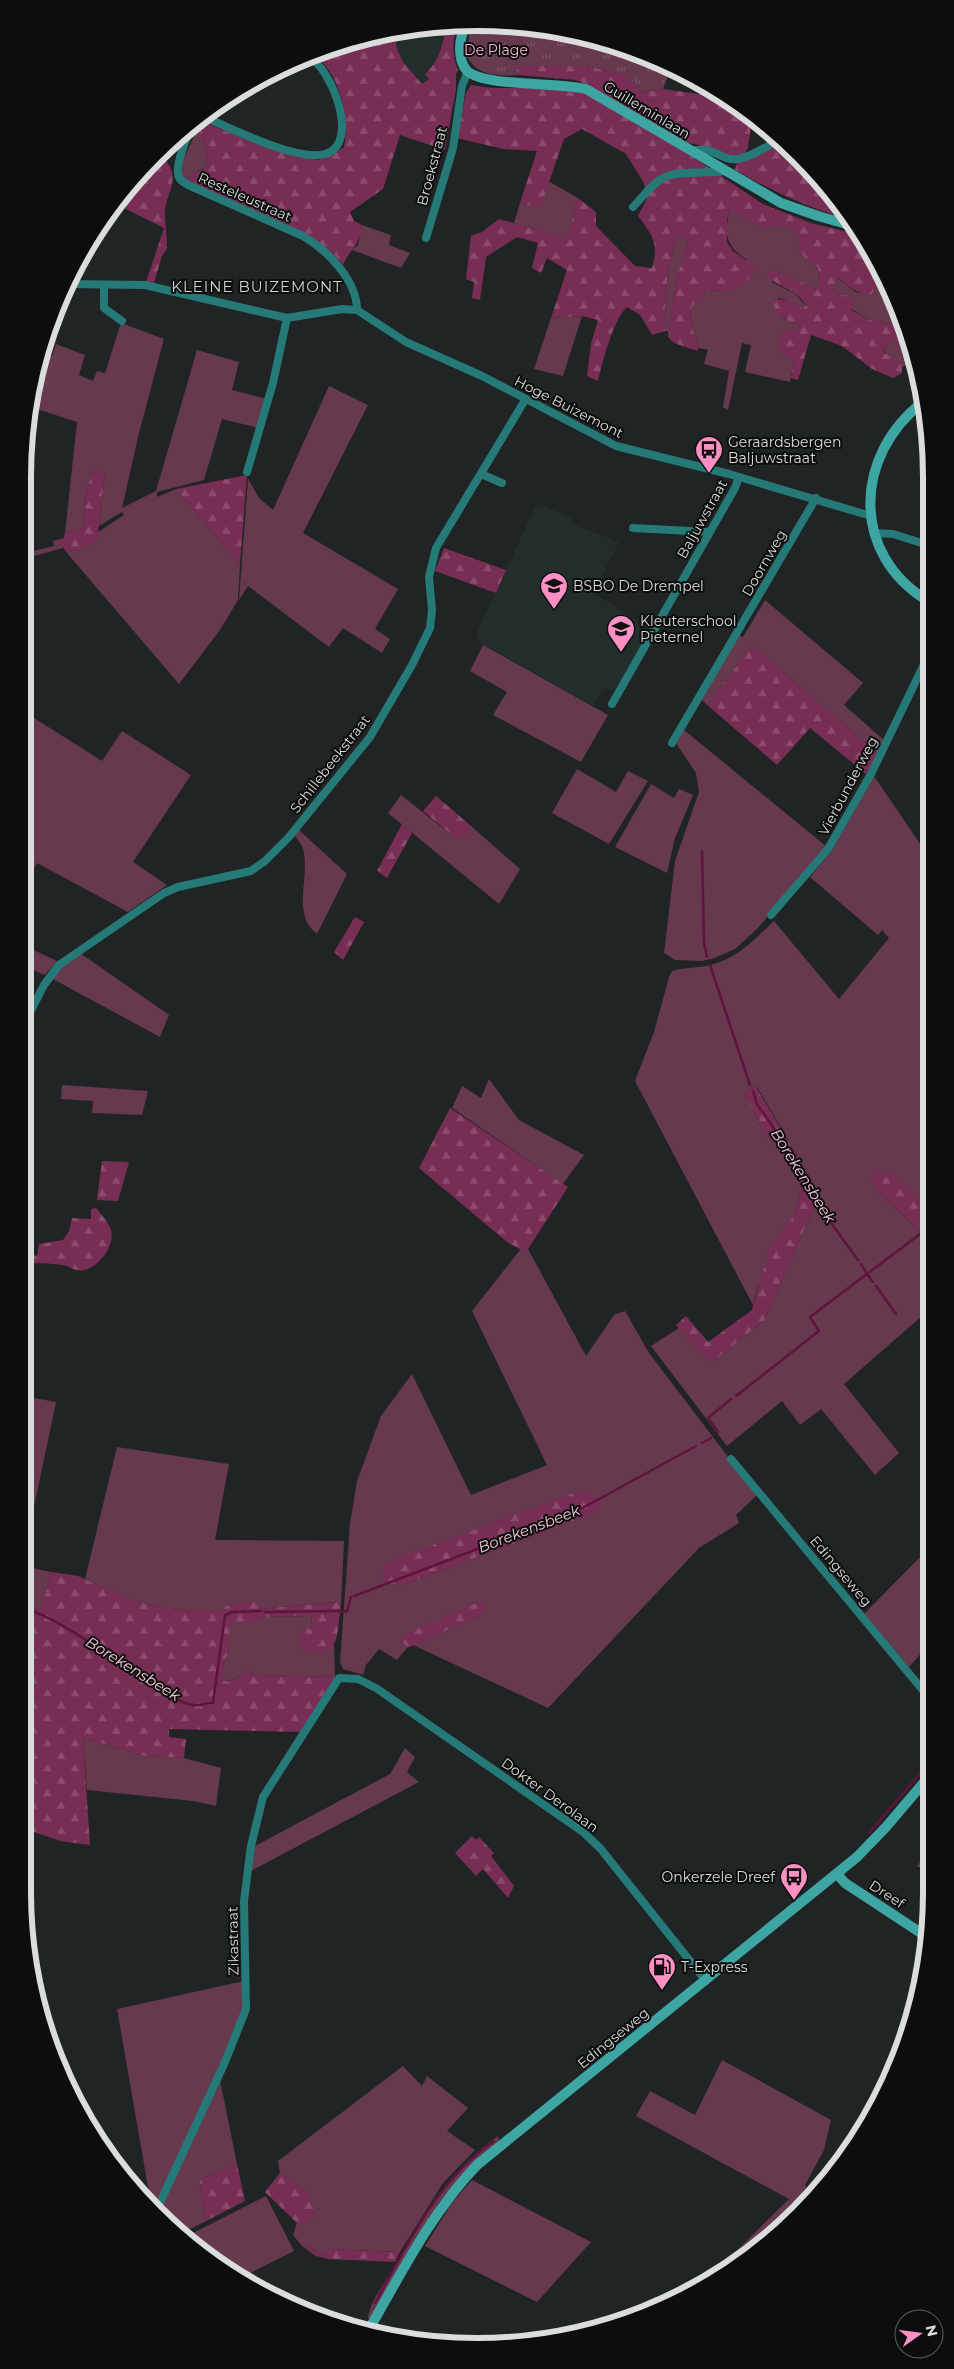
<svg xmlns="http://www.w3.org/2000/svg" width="954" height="2369" viewBox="0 0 954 2369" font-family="Montserrat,sans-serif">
	<defs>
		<pattern id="forest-firs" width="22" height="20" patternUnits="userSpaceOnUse" patternTransform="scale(1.25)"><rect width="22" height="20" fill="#782d54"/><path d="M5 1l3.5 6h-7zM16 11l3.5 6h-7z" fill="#8b4b6c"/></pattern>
		<pattern id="park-tufts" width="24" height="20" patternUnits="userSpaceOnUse" patternTransform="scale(1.25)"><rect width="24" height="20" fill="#66394e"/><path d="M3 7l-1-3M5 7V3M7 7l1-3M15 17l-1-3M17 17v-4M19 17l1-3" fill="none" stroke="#7b5567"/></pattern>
	</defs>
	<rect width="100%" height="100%" fill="#212424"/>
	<g fill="#222d2c">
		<path d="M447 24 441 51 430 69 429 79 422 84 403 62 397 49 394 32Z"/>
		<path d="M537 503 574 519 572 524 619 542 593 593 650 628 620 685 614 689H603L593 706 478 641V630Z"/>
	</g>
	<g fill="#66394e" fill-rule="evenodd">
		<path d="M198 128 206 147 207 167 197 171 193 185 182 175V162Z"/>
		<path d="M548 181 578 198 567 239 514 223 520 203 540 207Z"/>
		<path d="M730 209 760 226H785L799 234 818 267 819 287 814 289 774 270 772 282 795 294 806 306 803 309 788 300 778 298 783 318 799 324 800 327 794 330 780 352 794 360 790 382 745 372 751 345 742 343 728 410 723 407 729 371 704 364 708 350 699 348C697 334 685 320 693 306 696 300 703 295 707 290L724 291 747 260C725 246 724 234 730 209Z"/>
		<path d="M362 225 391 235 389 245 410 253 401 268 352 250 358 245Z"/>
		<path d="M681 236 686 239 688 244 677 276 669 332 665 331C665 298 666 268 677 238Z"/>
		<path d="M836 277 856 292 871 295 880 284 888 285 900 327 870 320 851 309 844 295 837 294 833 290Z"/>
		<path d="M582 316 563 376 534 369 551 318Z"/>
		<path d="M121 323 164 339 139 433 122 508 156 491 197 350 239 362 232 390 267 399 259 428 222 419 204 480 157 492V497L176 489 240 564 238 600 220 630 179 684 67 553 96 541 98 532 124 515 122 512 99 526 105 474 96 470 91 473 86 495 83 528 65 533 77 422 34 408 43 352 52 356 56 344 85 355 79 375 93 381 97 371 105 373Z"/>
		<path d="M892 340H904L911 363 902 367V363L886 356 884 348Z"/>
		<path d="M329 386 368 405 303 533 398 589 375 629 390 639 382 653 343 628 329 647 248 586 239 600 248 479 259 498 273 510Z"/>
		<path d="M61 544 63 548 23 559V554Z"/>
		<path d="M765 600 863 683 844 705 884 740 878 754 752 645 707 705 702 700 739 635 743 637Z"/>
		<path d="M483 645 608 715 581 762 493 715 507 692 470 671Z"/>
		<path d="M23 711 102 761 122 731 191 775 133 862 167 885 128 912 37 863 23 889Z"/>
		<path d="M684 730 827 847 757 929 735 949 712 959 701 961 675 960 664 953 675 861 699 792 696 773 676 743Z"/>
		<path d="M577 769 616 792 628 771 648 781 609 844 552 813Z"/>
		<path d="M874 776 929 857 930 1213 877 1190 930 1241V1309L844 1384 899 1453 875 1475 821 1409 800 1425 782 1401 727 1446 651 1346 679 1328 711 1363 764 1321 815 1205 812 1180 757 1087 744 1093 764 1132 788 1157 798 1176 801 1189 796 1212 758 1287 753 1305 635 1081 654 1032 669 977 672 971C685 967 698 968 711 965 738 958 754 940 774 921L839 999 889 938 882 930 878 935 810 877 832 850Z"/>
		<path d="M651 784 674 798 679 789 693 795 675 838 667 873 615 847Z"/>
		<path d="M401 795 458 840 470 825 520 869 499 904 388 813Z"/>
		<path d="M299 830 347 874 317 934C292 915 309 880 304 853 303 846 299 841 295 836Z"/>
		<path d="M23 945 57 961 45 975 23 966Z"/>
		<path d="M80 953 169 1015 160 1037 53 979 58 971Z"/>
		<path d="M489 1079 519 1120 584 1155 563 1184 452 1108 462 1086 481 1098Z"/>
		<path d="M62 1085 148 1091 142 1115 92 1113 93 1101 61 1099Z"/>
		<path d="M528 1249 586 1356 614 1315 625 1311 649 1353 757 1495 736 1515 739 1523 699 1548 548 1708 413 1645 483 1614 402 1641 407 1648 397 1660 379 1649 366 1665 363 1675 343 1669 340 1662 350 1524 357 1481 381 1416 412 1374 471 1495 547 1465 472 1311 520 1250ZM599 1502 597 1512 403 1585Z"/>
		<path d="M23 1396 56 1402 23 1560 22 1396Z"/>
		<path d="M117 1447 229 1464 215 1540 344 1541 341 1605 336 1602 260 1609 232 1603 223 1611C199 1611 176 1611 153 1606 130 1601 107 1589 85 1579Z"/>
		<path d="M931 1546V1642L909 1667 864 1614Z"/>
		<path d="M22 1566 51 1572 41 1610 23 1609Z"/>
		<path d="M311 1616 312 1630 305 1629 298 1633 301 1647C314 1651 323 1655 334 1645L335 1677 258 1675 248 1671 228 1682 222 1679 223 1667 229 1650V1625L233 1623H251L263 1617Z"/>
		<path d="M83 1738 145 1756 184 1758 221 1768 216 1806 193 1801 87 1790Z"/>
		<path d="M405 1748 415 1757 407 1772 419 1782 249 1872 251 1848 390 1774Z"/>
		<path d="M931 1848V1875L917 1866Z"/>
		<path d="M244 1981V2007L230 2044 155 2208 151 2204 117 2009Z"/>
		<path d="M722 2060 831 2120 824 2150 805 2185 810 2198 777 2234 705 2285 719 2268 789 2199 636 2116 650 2091 695 2115Z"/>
		<path d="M403 2066 422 2086 427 2076 468 2108 447 2131 475 2150 443 2183 400 2252 328 2249 325 2256 308 2246H302L293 2235 297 2223H303L314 2214C309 2190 300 2187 280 2173L278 2161Z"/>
		<path d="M220 2080 237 2164 199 2180 206 2221 184 2232 159 2211Z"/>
		<path d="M498 2136 499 2141 468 2168 439 2203 371 2318H368C370 2302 382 2287 390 2274 421 2220 447 2173 498 2136Z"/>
		<path d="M472 2180 591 2242 537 2302 425 2246 452 2203Z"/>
		<path d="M266 2196 294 2251 240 2278 189 2235Z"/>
		<path d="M284 2301 314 2303 311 2313Z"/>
	</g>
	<g fill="url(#forest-firs)">
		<path d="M447 24H460C451 39 452 55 458 70L456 74V89L445 150 400 135 383 189 350 212 354 221 362 225C359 248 351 247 343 265 319 232 232 202 193 185L190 181C193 171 198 172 207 167L206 147 198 128 206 123 267 147 317 160 333 155 344 147C350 119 340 71 313 55L359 38 394 32 397 49 403 62 422 84 429 79 425 74C440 61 443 42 447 24Z"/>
		<path d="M521 66H587L626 75 643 92 663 89 699 94 707 88 730 99 752 119 748 148 745 153C725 162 707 143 686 143L681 149 763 204 811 223 856 234 885 276 888 285 880 284 871 295C856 294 848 285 837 277L833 290 837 294C844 295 850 296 853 304L851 310 870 320 900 327 904 340H892L884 348V353L902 363V373L893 378 872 369 842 346 811 335 798 380 791 378 794 360 780 352 778 343 783 332 800 327 799 324C787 320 771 315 774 299L789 300 803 309 806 305C797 290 777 287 765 274L774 270 815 289 819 287 818 267C805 260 796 251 799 234L785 226H760L730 210 727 220V242L733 251 754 266C756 279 735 291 723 291 717 291 713 290 707 290 703 295 696 300 693 306 685 320 697 334 699 348L697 351 674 343 668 337 677 276 688 244 686 239 681 236 677 238C666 268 665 299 665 331L652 335 640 315 627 307C614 318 602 363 598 381L587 376 591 344 598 320 582 316 551 318 567 270 547 258 541 273 532 268 538 243 517 237 486 257 480 300 472 298 474 282 466 279 471 236 482 232 499 219 567 238 578 198 596 212V226L635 266 652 268C659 243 653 236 638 216L647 199 644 183 626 154 582 129 564 139 540 208 520 203 537 151 503 149 457 138 466 93 471 85 493 88H550L588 94 590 85 575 80 520 75 515 71Z"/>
		<path d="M780 143 819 178 846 218C804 207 773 191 735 170L737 162Z"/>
		<path d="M164 158C184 182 163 193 165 218 166 228 167 238 167 249L162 256 154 283 146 282 164 228 116 204 135 178 153 161Z"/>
		<path d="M96 470 105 474 97 541 67 553 61 544 54 546 53 541 64 538 65 533 83 528 86 495 91 473Z"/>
		<path d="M247 475 240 564 176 489Z"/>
		<path d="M444 548 506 570 496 593 435 571Z"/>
		<path d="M752 645 878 754 866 774 810 728 777 765 707 705Z"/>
		<path d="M436 796 470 825 467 829 469 838 462 835 458 840 423 811Z"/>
		<path d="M402 824 412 833 387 878 377 871Z"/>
		<path d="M355 917 364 922 343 960 334 952Z"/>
		<path d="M756 1087 812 1180 815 1205 764 1321 711 1363 676 1325 686 1316 708 1342 752 1310 769 1250 796 1212 801 1189 798 1176 788 1157 764 1132 744 1093Z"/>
		<path d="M450 1108 568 1187 528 1249 523 1251 507 1242 419 1168Z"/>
		<path d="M102 1161 129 1162 118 1201 97 1200Z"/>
		<path d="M877 1170 896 1176 925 1205 930 1213V1241L877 1190 871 1180Z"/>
		<path d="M96 1208C101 1214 107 1221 110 1227 117 1243 100 1267 84 1270 75 1272 70 1266 62 1265 49 1263 36 1263 23 1264V1253L37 1256 39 1244 63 1240 69 1231 72 1218 91 1219V1209Z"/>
		<path d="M582 1490 594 1496 599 1502 598 1512 403 1585 389 1584 381 1575 383 1568 392 1560Z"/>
		<path d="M51 1572 78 1576 125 1597 152 1606 178 1610 222 1611C229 1599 247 1603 259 1603L260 1609 337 1602 341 1605C339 1617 339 1634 334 1644 330 1653 309 1656 302 1648 299 1644 299 1638 298 1633L305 1629H312L311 1616 263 1617 251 1623H234L229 1625V1650L223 1667 222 1679 228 1682 248 1671 258 1675 335 1677 331 1686 300 1732 169 1729V1737L186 1739 184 1758 145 1756 83 1738 90 1845 60 1841 23 1828V1711L32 1698 23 1695 22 1609 41 1610Z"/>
		<path d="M481 1601 484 1605 483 1614 407 1648 402 1641 403 1635Z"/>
		<path d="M472 1836 476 1840 479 1837 494 1853 491 1856 514 1886 508 1898 483 1869 476 1876 455 1853Z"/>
		<path d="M237 2164 245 2201 206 2221 199 2180Z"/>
		<path d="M280 2173C297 2184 318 2195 313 2219L303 2223H297L265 2192Z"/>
		<path d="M302 2246H308L325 2256 327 2249 400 2252 395 2262 329 2259 316 2256Z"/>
	</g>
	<path fill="url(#park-tufts)" d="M479 25 536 26 623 47 670 70 663 89 643 92 626 75 587 66H521L515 71 520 75C500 76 478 77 467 57L469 35Z"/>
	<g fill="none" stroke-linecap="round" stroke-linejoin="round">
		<g stroke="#5e143d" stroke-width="2.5">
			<path d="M22 556 28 554"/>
			<path d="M702 851 704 943 707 957"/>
			<path d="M710 965 750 1085"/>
			<path d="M753 1091 757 1104 793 1156 816 1202 858 1260"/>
			<path d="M873 1282 867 1274 924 1231"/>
			<path d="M876 1286 896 1314"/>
			<path d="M736 1396 819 1331 810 1317 867 1274 861 1264"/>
			<path d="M718 1432 708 1418 731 1399"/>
			<path d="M702 1443 711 1438"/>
			<path d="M354 1596 577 1511 696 1446"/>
			<path d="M22 1607C72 1624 112 1661 157 1687 167 1694 182 1704 194 1705 201 1706 207 1702 213 1703L225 1615 232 1612 261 1611"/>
			<path d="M344 1611 347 1612 351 1597"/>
			<path d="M265 1612 341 1611"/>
			<path d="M869 1833 931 1761"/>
			<path d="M375 2303C408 2244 437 2180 494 2141"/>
		</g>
		<g stroke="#257977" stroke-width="8">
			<path d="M309 57C332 69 361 144 325 154 298 162 235 130 209 119 205 119 201 119 197 121 189 127 176 164 178 173 178 179 183 182 188 185L303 236C327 250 357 280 357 310"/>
			<path d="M691 151C716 145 718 161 737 159 750 158 765 147 777 141"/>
			<path d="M633 207C643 197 653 182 665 177 680 170 707 174 725 171"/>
			<path d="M426 238 453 148 462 86 468 71"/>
			<path d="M68 284 145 285 287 318 342 309 357 310 406 342 482 376 616 446 729 474 871 516"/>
			<path d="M104 285V308L122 321"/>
			<path d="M247 472 273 383 287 318"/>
			<path d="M481 474 502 483"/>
			<path d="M633 528 709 532"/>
			<path d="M874 533 893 534 928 545"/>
			<path d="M612 704 735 488 739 477"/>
			<path d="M672 743 816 498"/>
			<path d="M771 915 828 849 871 774 928 656"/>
			<path d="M22 1028 44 985 59 965 164 893 178 887 251 871 265 861 289 837 370 737 412 665 430 628 432 610 429 577 436 548 525 400"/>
			<path d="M731 1459 931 1700"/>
			<path d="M157 2209 225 2062 246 2009 244 1901 251 1846 263 1797 339 1678 358 1679 376 1688 583 1832 600 1848 706 1981"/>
		</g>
		<g stroke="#3da5a2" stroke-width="10">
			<path d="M468 24C462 31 460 41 460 49 460 57 462 65 467 71 485 87 559 82 586 89L781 203 818 216 850 225"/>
			<path d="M923 402C854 455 850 554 928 601"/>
			<path d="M837 1874 845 1883 924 1935"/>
			<path d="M368 2331C401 2274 431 2213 477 2165L857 1857 886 1827 931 1774"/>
		</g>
	</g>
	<defs>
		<symbol id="bus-pin" viewBox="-11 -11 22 30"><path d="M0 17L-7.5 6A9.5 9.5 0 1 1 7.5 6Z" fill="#fc8fc3" stroke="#0c0d0d"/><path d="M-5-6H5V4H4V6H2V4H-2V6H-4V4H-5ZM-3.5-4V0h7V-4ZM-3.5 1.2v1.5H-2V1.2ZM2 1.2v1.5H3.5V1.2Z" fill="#111"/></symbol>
		<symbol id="school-pin" viewBox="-11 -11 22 30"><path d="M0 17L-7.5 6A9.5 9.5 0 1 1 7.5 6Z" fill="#fc8fc3" stroke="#0c0d0d"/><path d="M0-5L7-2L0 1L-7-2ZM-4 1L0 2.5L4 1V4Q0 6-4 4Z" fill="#111"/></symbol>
		<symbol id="fuel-pin" viewBox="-11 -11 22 30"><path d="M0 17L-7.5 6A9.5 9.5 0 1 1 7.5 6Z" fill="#fc8fc3" stroke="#0c0d0d"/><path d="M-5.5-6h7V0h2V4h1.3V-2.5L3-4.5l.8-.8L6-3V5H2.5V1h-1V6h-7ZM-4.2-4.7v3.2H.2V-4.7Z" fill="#111"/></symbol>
	</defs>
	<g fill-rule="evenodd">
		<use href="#bus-pin" x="693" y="434" width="32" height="43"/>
		<use href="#school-pin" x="538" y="570" width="32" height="43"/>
		<use href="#school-pin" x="605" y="613" width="32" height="43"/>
		<use href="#bus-pin" x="778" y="1861" width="32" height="43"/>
		<use href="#fuel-pin" x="646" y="1951" width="32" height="43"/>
	</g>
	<g text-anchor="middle" stroke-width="4" stroke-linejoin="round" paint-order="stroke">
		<g font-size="14" fill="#f9b6d3" stroke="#0c0d0d">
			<text x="496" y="55">De Plage</text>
		</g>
		<g font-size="14" fill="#dbdddd" stroke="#0c0d0d">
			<text transform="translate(647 110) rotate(31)" y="5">Guilleminlaan</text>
			<text transform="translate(432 166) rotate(-75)" y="5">Broekstraat</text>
			<text transform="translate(245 197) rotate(24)" y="5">Resteleustraat</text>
			<text transform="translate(569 407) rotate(27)" y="5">Hoge Buizemont</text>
			<text transform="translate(702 519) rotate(-61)" y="5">Baljuwstraat</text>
			<text transform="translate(764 563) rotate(-60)" y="5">Doornweg</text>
			<text transform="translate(330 764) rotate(-52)" y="5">Schillebeekstraat</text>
			<text transform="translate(848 786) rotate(-62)" y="5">Vierbunderweg</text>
			<text transform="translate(841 1571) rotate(50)" y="5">Edingseweg</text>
			<text transform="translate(550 1795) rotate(36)" y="5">Dokter Derolaan</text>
			<text transform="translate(887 1894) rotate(33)" y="5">Dreef</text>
			<text transform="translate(233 1941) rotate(-91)" y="5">Zikastraat</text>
			<text transform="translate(613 2038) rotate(-39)" y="5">Edingseweg</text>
		</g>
		<g font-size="14" fill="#dbdddd" stroke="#0c0d0d" text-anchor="start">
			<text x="728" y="447">Geraardsbergen<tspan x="728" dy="16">Baljuwstraat</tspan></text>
			<text x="573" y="591">BSBO De Drempel</text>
			<text x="640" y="626">Kleuterschool<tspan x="640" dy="16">Pïeternel</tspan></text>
			<text x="775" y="1882" text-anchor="end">Onkerzele Dreef</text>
			<text x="681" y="1972">T-Express</text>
		</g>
		<g font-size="15" letter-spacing="1" fill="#ced2d2" stroke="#0c0d0d">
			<text x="257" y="292">KLEINE BUIZEMONT</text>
		</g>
		<g font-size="15" font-style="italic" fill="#f1c4d7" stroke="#0c0d0d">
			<text transform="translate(803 1176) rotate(58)" y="5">Borekensbeek</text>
			<text transform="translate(529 1529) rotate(-21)" y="5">Borekensbeek</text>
			<text transform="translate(133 1669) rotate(32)" y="5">Borekensbeek</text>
		</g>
	</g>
	<path d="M0 0H954V2369H0ZM477 31H477A446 446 0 0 1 923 477V1892A446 446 0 0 1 477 2338H477A446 446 0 0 1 31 1892V477A446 446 0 0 1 477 31Z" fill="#0c0d0d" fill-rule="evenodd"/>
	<path fill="none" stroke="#dbdddd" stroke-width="6" d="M477 31H477A446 446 0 0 1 923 477V1892A446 446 0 0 1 477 2338H477A446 446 0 0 1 31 1892V477A446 446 0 0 1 477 31Z"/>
	<g transform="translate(919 2334) rotate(76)"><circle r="24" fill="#0c0d0d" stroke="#5f6060"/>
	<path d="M0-4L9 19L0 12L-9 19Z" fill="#fc8fc3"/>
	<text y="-8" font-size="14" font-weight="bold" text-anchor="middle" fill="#dbdddd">N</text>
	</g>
</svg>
